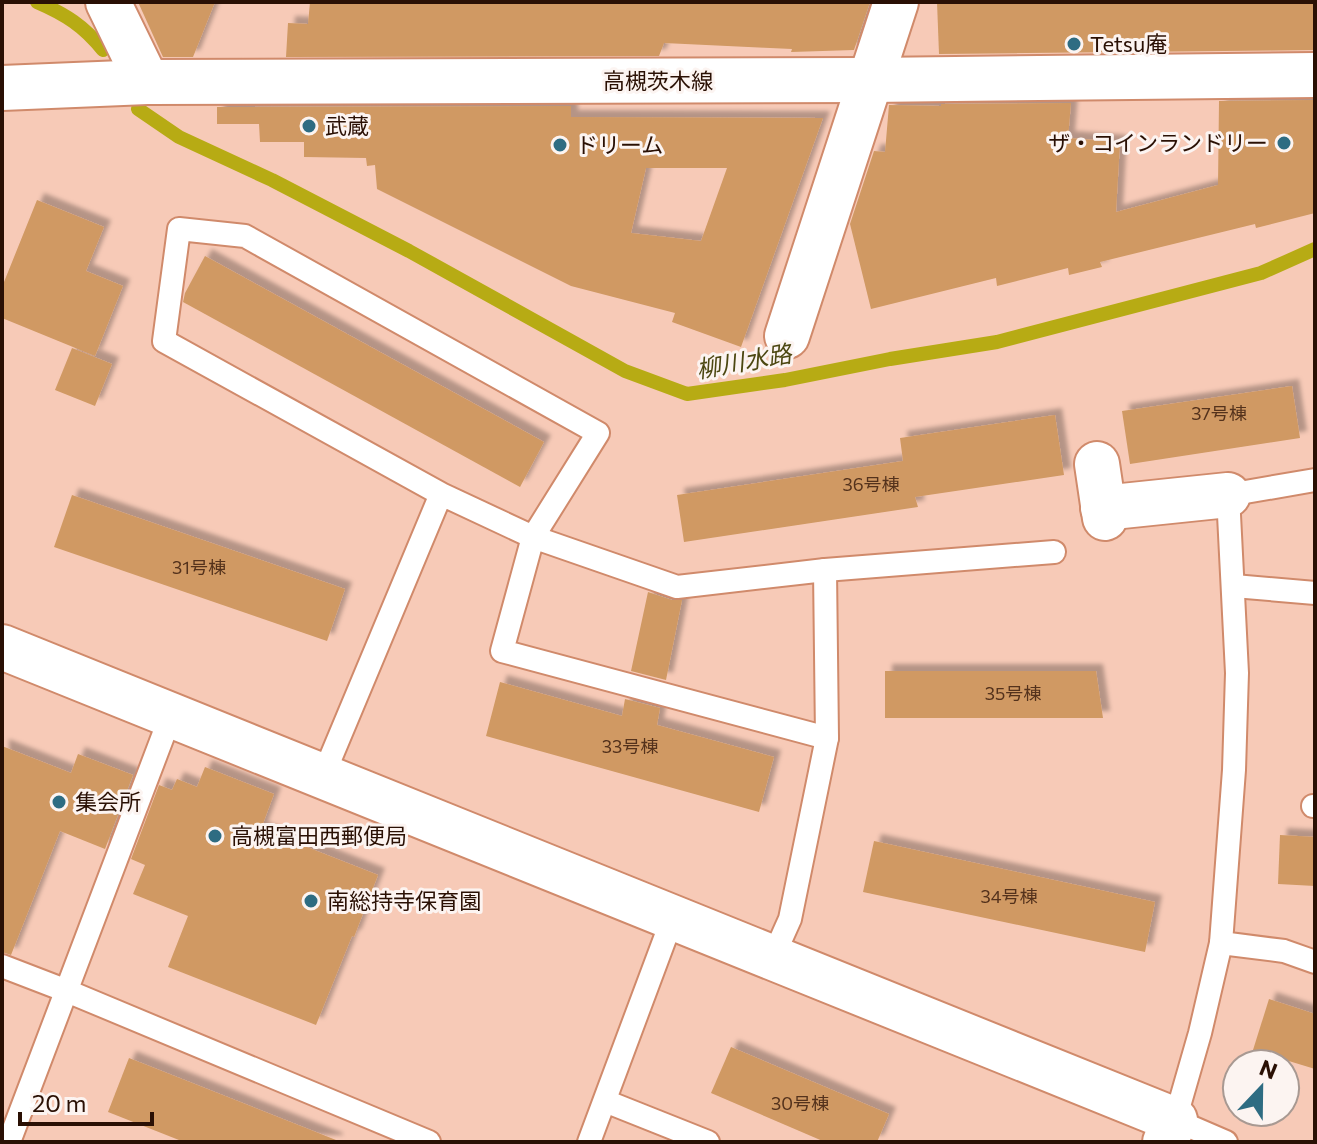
<svg xmlns="http://www.w3.org/2000/svg" width="1317" height="1144" viewBox="0 0 1317 1144" font-family="Commissioner,'Noto Sans JP',sans-serif">
	<defs>
		<filter id="shadow"><feDropShadow dx="7" dy="-7" stdDeviation="2" flood-color="#0004"/></filter>
	</defs>
	<rect width="100%" height="100%" fill="#f7cab7"/>
	<g fill="none" stroke-linecap="round" stroke-linejoin="round">
		<g stroke="#b7ab14" stroke-width="14">
			<path d="M37 2C65 14 84 26 103 50"/>
			<path d="M138 109 179 137 272 180 409 251 625 371 687 394 785 380 890 359 997 342 1261 273 1315 249"/>
		</g>
	</g>
	<g fill="#d09963" fill-rule="evenodd" filter="url(#shadow)">
		<path d="M138 2H215L193 57H163Z"/>
		<path d="M310 2H870L854 50 791 52 792 49 664 43 659 56 286 57 288 23 308 24Z"/>
		<path d="M937 2H1315V50L939 54Z"/>
		<path d="M1315 100V213L1256 228 1255 224 1100 262 1102 267 1069 275 1068 268 997 286 996 278 871 309 850 224 874 151 885 152 889 105 941 106V104L1071 103 1068 138 1120 142 1116 212 1218 185 1219 101Z"/>
		<path d="M571 106V117L823 118 741 347 672 322 675 313 571 286 377 189 375 165 367 166 366 158 304 157V142H260L259 124H217V107ZM646 168H727L701 241 631 233Z"/>
		<path d="M37 200 104 227 86 271 123 286 95 356 2 318V287Z"/>
		<path d="M205 256 544 442 520 487 183 302 185 293Z"/>
		<path d="M72 348 112 364 95 406 55 390Z"/>
		<path d="M1292 386 1300 438 1130 464 1122 411Z"/>
		<path d="M1055 415 1064 475 915 497 918 507 684 542 677 495 903 461 900 438Z"/>
		<path d="M72 495 345 589 327 641 54 547Z"/>
		<path d="M648 592 672 600H682L666 680 631 671Z"/>
		<path d="M885 671H1096L1103 718H885Z"/>
		<path d="M500 682 622 716 625 699 660 708 657 725 774 757 759 812 486 736Z"/>
		<path d="M2 746 71 773 78 754 133 775 105 849 60 831 11 955 2 952Z"/>
		<path d="M205 767 274 794 261 829 378 875 354 937 352 936 316 1025 168 967 188 916 133 894 145 865 131 859 159 785 172 790 177 779 197 787Z"/>
		<path d="M1280 835 1315 837V886L1278 884Z"/>
		<path d="M874 841 1155 902 1145 952 863 892Z"/>
		<path d="M1269 999 1315 1014V1069L1253 1050Z"/>
		<path d="M731 1047 889 1114 877 1142H825L711 1093Z"/>
		<path d="M129 1058 336 1140V1142H184L108 1112Z"/>
	</g>
	<g fill="none" stroke-linecap="round" stroke-linejoin="round">
		<defs>
			<g id="service">
				<path d="M1234 586 1315 593"/>
				<path d="M827 738 502 651 533 537 677 587 825 570 1054 552"/>
				<path d="M323 776 441 494 533 537 598 433 245 236 179 229 164 341 441 494"/>
				<path d="M1313 806H1315"/>
				<path d="M1221 943 1284 951 1315 962"/>
				<path d="M773 957 790 919 827 738 825 570"/>
				<path d="M2 966 67 991 429 1142"/>
				<path d="M605 1101 708 1142"/>
				<path d="M9 1142 171 715"/>
				<path d="M589 1142 673 917"/>
				<path d="M1226 1142 1175 1120 1200 1033 1221 943 1234 770 1237 673 1228 495 1315 480"/>
			</g>
			<g id="minor">
				<path d="M108 2 147 82"/>
				<path d="M787 336 896 2"/>
				<path d="M1097 464 1105 518"/>
				<path d="M1103 508 1228 495"/>
				<path d="M2 647 1175 1120 1165 1142"/>
			</g>
			<path id="secondary" d="M2 88 147 82 870 80 1315 75"/>
		</defs>
		<use href="#service" stroke="#d08a6b" stroke-width="26"/>
		<use href="#minor" stroke="#d08a6b" stroke-width="48"/>
		<use href="#secondary" stroke="#d08a6b" stroke-width="48"/>
		<use href="#service" stroke="#fff" stroke-width="22"/>
		<use href="#minor" stroke="#fff" stroke-width="44"/>
		<use href="#secondary" stroke="#fff" stroke-width="44"/>
	</g>
	<g fill="#2e6c82" stroke="#fcf4f1" stroke-width="3">
		<circle cx="1074" cy="44" r="8"/>
		<circle cx="309" cy="126" r="8"/>
		<circle cx="1284" cy="143" r="8"/>
		<circle cx="560" cy="145" r="8"/>
		<circle cx="59" cy="802" r="8"/>
		<circle cx="215" cy="836" r="8"/>
		<circle cx="311" cy="901" r="8"/>
	</g>
	<g text-anchor="middle" stroke-width="6" stroke-linejoin="round" paint-order="stroke">
		<g font-size="18" fill="#54321c">
			<text x="1219" y="420">37号棟</text>
			<text x="871" y="491">36号棟</text>
			<text x="199" y="574">31号棟</text>
			<text x="1013" y="700">35号棟</text>
			<text x="630" y="753">33号棟</text>
			<text x="1009" y="903">34号棟</text>
			<text x="800" y="1110">30号棟</text>
		</g>
		<g font-size="22" fill="#2a1004" stroke="#fcf4f1" text-anchor="start">
			<text x="1090" y="52">Tetsu庵</text>
			<text x="325" y="134">武蔵</text>
			<text x="1268" y="151" text-anchor="end">ザ・コインランドリー</text>
			<text x="576" y="153">ドリーム</text>
			<text x="75" y="810">集会所</text>
			<text x="231" y="844">高槻富田西郵便局</text>
			<text x="327" y="909">南総持寺保育園</text>
		</g>
		<g font-size="22" fill="#2a1004" stroke="#fcf4f1">
			<text x="658" y="89">高槻茨木線</text>
		</g>
		<g font-size="24" font-style="italic" fill="#4c4711" stroke="#fcf4f1">
			<text transform="translate(744 362) rotate(-10)" y="8">柳川水路</text>
		</g>
	</g>
	<rect width="1317" height="1144" fill="none" stroke="#2a1004" stroke-width="8"/>
	<g transform="translate(1261 1088) rotate(22)"><circle r="38" fill="#fcf4f1" stroke="#a89992" stroke-width="2"/>
	<path d="M0-6L14 30L0 20L-14 30Z" fill="#2e6c82"/>
	<text y="-12" font-size="22" font-weight="bold" text-anchor="middle" fill="#2a1004">N</text>
	</g>
	<path d="M20 1112v12h132v-12" fill="none" stroke="#2a1004" stroke-width="4"/>
	<text x="32" y="1112" font-size="24" fill="#2a1004" stroke="#fcf4f1" stroke-width="6" paint-order="stroke">20 m</text>
</svg>
